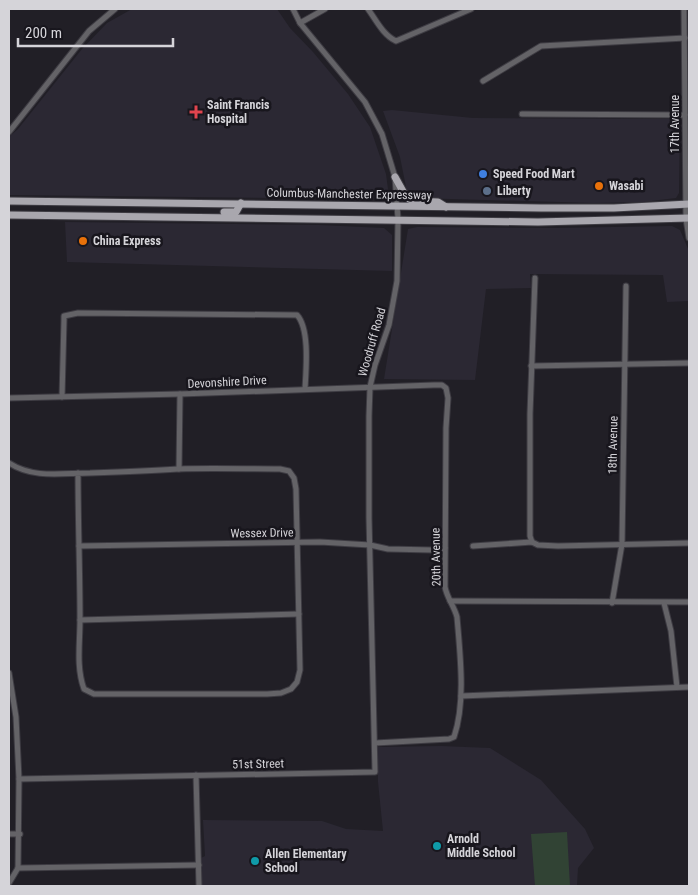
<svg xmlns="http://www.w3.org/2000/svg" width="698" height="895" viewBox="0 0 698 895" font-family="'Roboto Condensed',sans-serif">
	<rect width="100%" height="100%" fill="#211f26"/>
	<g fill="#2b2833">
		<path d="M132 9H277L290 28 313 52 348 94 370 127 386 174 388 189 384 197 376 199 9 195V137L18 129 82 49 107 23Z"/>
		<path d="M392 110 473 118 680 119 679 193 676 198 643 202 594 203 415 198 407 192 400 157 383 111Z"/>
		<path d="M65 222 319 225 384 228 392 235V271L67 262Z"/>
		<path d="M672 226 680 230 689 251V301L667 302 663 275 530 274 531 288 486 289 475 380 384 379 408 229 417 227 555 228Z"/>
		<path d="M441 746 490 748 541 780 585 829 594 848 578 868 577 886H202L201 858 205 856 203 820 322 821 346 829 383 831 378 782V747Z"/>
	</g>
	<path fill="#314334" d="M567 832 570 886H535L531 834Z"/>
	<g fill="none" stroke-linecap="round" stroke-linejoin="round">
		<defs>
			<g id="minor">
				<path d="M368 9C376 20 383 35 396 41L471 9"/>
				<path d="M684 9 686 219 689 238"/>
				<path d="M300 23 325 9"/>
				<path d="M483 81 541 46 685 38"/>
				<path d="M522 114 685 115"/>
				<path d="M9 132 89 31 115 9"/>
				<path d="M531 366 689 363"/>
				<path d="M62 397 64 320V316L78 313 297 315C310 329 306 370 305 389"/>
				<path d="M9 398 180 394 434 385H442L446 388 448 398 446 428 445 587C447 598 454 606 457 617 460 654 466 702 454 737L449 739 375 743"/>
				<path d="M9 463C34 479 62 473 90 473 119 472 148 471 178 469 212 468 246 469 280 469L289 471 294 478 296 489 300 670 297 682 291 689 281 693 267 694H94L84 689C76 667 80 643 80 620 80 571 78 522 78 473"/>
				<path d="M179 469 180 394"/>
				<path d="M532 542 530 536V414L535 278"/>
				<path d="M79 546 320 542 370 545 388 549 432 550 445 548"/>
				<path d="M473 546 532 542 538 545 558 546 689 543"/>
				<path d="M450 601 689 602"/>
				<path d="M612 603 622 544 626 286"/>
				<path d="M664 603 671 631 677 687"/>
				<path d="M80 620 299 614"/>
				<path d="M9 673 16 717 19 779 18 868"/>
				<path d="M461 696 689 687"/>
				<path d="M196 775 199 886"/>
				<path d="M19 779 375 772 369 518V416L370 387 375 365 389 325 397 281 398 219 395 177 382 134 365 102 300 23 293 9"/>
				<path d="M9 834H20"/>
				<path d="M9 883 18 868 199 865"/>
			</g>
			<g id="major">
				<path d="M395 177 405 195 409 199 414 201 438 202 446 207"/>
				<path d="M9 201 541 208H614L689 204"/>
				<path d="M224 212H236L241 203"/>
				<path d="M9 215 538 222 689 218"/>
			</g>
		</defs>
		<use href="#minor" stroke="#3e3c43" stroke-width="7"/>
		<use href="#major" stroke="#3e3c43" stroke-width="9"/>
		<use href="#minor" stroke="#646367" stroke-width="5"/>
		<use href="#major" stroke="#a9a7ae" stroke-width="7"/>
	</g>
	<path fill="#e0444e" stroke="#18161d" stroke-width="2" d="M193.5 104.5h5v5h5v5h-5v5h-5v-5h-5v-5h5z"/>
	<circle fill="#3f7fe0" stroke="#18161d" stroke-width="2" cx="483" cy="174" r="5"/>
	<g fill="#e8710a" stroke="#18161d" stroke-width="2">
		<circle cx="599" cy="186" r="5"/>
		<circle cx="83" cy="241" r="5"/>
	</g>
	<circle fill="#5c6f8a" stroke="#18161d" stroke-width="2" cx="487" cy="191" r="5"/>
	<g fill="#0f9aa8" stroke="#18161d" stroke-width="2">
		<circle cx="437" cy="846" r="5"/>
		<circle cx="255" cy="861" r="5"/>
	</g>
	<g text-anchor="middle" stroke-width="5" stroke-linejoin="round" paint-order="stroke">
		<g font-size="12" font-weight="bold" fill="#d5d4d9" stroke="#18161d" text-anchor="start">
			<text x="207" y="109">Saint Francis<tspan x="207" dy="14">Hospital</tspan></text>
			<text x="493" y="178">Speed Food Mart</text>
			<text x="609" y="190">Wasabi</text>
			<text x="497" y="195">Liberty</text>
			<text x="93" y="245">China Express</text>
			<text x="447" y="843">Arnold<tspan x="447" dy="14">Middle School</tspan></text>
			<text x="265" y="858">Allen Elementary<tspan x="265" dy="14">School</tspan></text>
		</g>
		<g font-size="12" fill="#d5d4d9" stroke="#18161d">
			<text transform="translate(675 124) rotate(-90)" y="4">17th Avenue</text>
			<text transform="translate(349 194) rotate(1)" y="4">Columbus-Manchester Expressway</text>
			<text transform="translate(372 342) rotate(-74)" y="4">Woodruff Road</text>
			<text transform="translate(227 382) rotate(-3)" y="4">Devonshire Drive</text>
			<text transform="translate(613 445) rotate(-89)" y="4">18th Avenue</text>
			<text transform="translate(262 533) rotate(-1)" y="4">Wessex Drive</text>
			<text transform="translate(436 557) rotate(-91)" y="4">20th Avenue</text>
			<text transform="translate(258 764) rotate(-1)" y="4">51st Street</text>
		</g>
	</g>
	<rect width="698" height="895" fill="none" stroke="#d5d4d9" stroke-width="20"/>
	<path d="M18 38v8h155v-8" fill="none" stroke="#d5d4d9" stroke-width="2.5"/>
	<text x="25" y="38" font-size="15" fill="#d5d4d9" stroke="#18161d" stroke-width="4" paint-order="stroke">200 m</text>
</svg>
